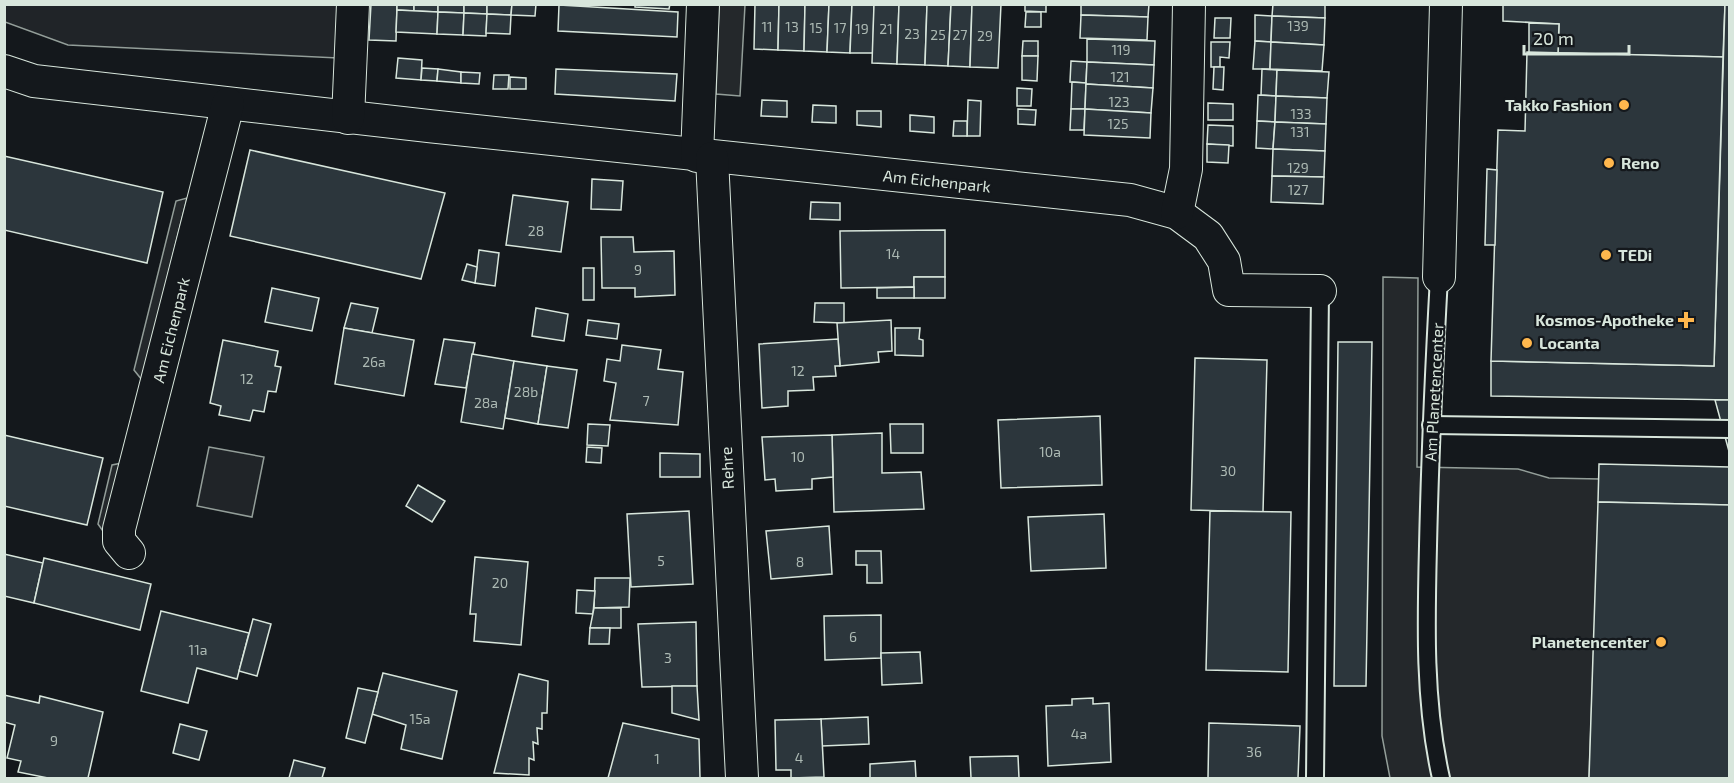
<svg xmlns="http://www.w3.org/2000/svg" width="1734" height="783" viewBox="0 0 1734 783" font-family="'Exo 2',sans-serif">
	<rect width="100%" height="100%" fill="#14181c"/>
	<g fill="#202428" stroke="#939e99" stroke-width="1.5">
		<path d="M4 5H341L338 58 68 45 5 22Z"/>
		<path d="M209 447 264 457 252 517 197 506Z"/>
	</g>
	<g fill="#24282b" stroke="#939e99" stroke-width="1.5">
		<path d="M719 5H745L740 96 716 94Z"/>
		<path d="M187 198 142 380 134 370 176 201Z"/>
		<path d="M1383 277 1418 278 1417 467 1518 469 1549 478 1600 479 1589 778H1390L1382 736Z"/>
		<path d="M122 463 105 534 98 524 112 465Z"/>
	</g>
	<g fill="#2c363c" stroke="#d8e6dc" stroke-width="1.5">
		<path d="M371 4H397L396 41 369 40Z"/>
		<path d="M397 4H414V11L397 10Z"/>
		<path d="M414 4H438V12L414 11Z"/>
		<path d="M438 4H464V13L438 12Z"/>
		<path d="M464 4H487V14L464 13Z"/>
		<path d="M487 4H512L511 15 487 14Z"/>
		<path d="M512 4H536L535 16 511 15Z"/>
		<path d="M635 4H670L669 9 635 7Z"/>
		<path d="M755 4H779L778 50 754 49Z"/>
		<path d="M779 4H805L804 51 778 50Z"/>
		<path d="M805 4H829L827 52 804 51Z"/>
		<path d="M829 4H852L850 53 827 52Z"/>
		<path d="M852 4H874L873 53H850Z"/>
		<path d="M874 4H899L897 64 872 63Z"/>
		<path d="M899 4H927L925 65 897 64Z"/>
		<path d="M927 4H951L948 66 925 65Z"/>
		<path d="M951 4H972L970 67 948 66Z"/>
		<path d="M972 4H1001L998 68 970 67Z"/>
		<path d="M1025 4H1046V12L1025 11Z"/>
		<path d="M1081 4H1149L1148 17 1081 15Z"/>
		<path d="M1273 4H1325V18L1272 16Z"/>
		<path d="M1503 4H1725L1723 57 1558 53 1559 24 1503 21Z"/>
		<path d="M1725 4H1730V400L1491 396V361L1714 366Z"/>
		<path d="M559 5 678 12 677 37 558 31Z"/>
		<path d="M397 10 438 12 437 34 396 32Z"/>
		<path d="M438 12 464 13 463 35 437 34Z"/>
		<path d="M1026 12H1041V27H1025Z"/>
		<path d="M464 13 487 14 486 36 463 35Z"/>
		<path d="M487 14 511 15 510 34 486 33Z"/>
		<path d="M1081 15 1148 17 1147 40 1080 38Z"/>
		<path d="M1255 15 1272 16 1271 42 1255 41Z"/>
		<path d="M1272 16 1325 18 1324 45 1271 42Z"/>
		<path d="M1215 18H1231L1230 38H1214Z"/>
		<path d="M1529 23 1559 24 1558 53H1529Z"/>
		<path d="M1087 39 1155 41 1154 65 1087 62Z"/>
		<path d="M1023 41H1038V56H1022Z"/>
		<path d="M1255 41 1271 42 1270 69H1253Z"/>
		<path d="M1211 42H1230L1229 58 1220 57V67H1211Z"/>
		<path d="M1271 42 1324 45 1322 71 1270 69Z"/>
		<path d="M1527 52 1723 57 1714 366 1491 361 1498 130 1525 131Z"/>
		<path d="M1022 56H1038L1037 81 1022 80Z"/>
		<path d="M398 58 422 60 421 80 396 78Z"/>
		<path d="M1071 61 1087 62 1086 83 1070 82Z"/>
		<path d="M1087 62 1154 65 1153 88 1086 84Z"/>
		<path d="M1214 67H1224L1223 90 1213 89Z"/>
		<path d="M422 68 438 69 437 81 421 80Z"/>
		<path d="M438 69 461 72V83L437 81Z"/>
		<path d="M556 69 677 74 675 101 555 94Z"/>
		<path d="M1262 69 1277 70 1276 96 1261 95Z"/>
		<path d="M1277 70 1329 72 1327 98 1276 96Z"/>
		<path d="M461 72 480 73 479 84 461 83Z"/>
		<path d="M494 75H509L508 89H493Z"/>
		<path d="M510 77 526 78V89H510Z"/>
		<path d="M1072 82 1086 83 1085 109H1071Z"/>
		<path d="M1086 84 1153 88 1151 113 1085 109Z"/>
		<path d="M1017 88 1032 89 1031 106H1017Z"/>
		<path d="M1258 95 1276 96 1275 122 1257 121Z"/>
		<path d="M1276 96 1327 98 1326 124 1275 122Z"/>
		<path d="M762 100 787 101V117L761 116Z"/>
		<path d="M968 100 981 101 980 136H967Z"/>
		<path d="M1208 103 1233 104V120H1208Z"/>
		<path d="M813 105 836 106V123L812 122Z"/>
		<path d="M1018 109 1036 110 1035 125 1018 124Z"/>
		<path d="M1071 109H1085L1084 130H1070Z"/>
		<path d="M1085 109 1151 113 1150 138 1084 135Z"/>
		<path d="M857 111H881V127L857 125Z"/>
		<path d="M910 115 934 117V133L910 131Z"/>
		<path d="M954 121H967V136H953Z"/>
		<path d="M1257 121 1275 122 1273 149 1256 148Z"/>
		<path d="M1275 122 1326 124 1325 151 1273 149Z"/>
		<path d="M1208 125 1233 126V146L1207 144Z"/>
		<path d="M1207 144 1229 145 1228 163 1207 162Z"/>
		<path d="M1273 149 1325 151 1324 177 1272 176Z"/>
		<path d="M250 150 445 193 421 279 230 236Z"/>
		<path d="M4 156 163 192 147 263 4 230Z"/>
		<path d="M1487 169 1497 170 1495 245H1485Z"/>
		<path d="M1272 176 1324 177 1323 204 1271 202Z"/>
		<path d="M592 179 623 181 621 210 591 209Z"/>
		<path d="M513 195 568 202 561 252 506 245Z"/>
		<path d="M811 202 840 203V220L810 219Z"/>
		<path d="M945 230V277H914V287L841 288 840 231Z"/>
		<path d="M601 237H633L634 252 674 251 675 295 635 297V288H602Z"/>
		<path d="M479 250 499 253 495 286 475 283Z"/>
		<path d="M467 264 477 267 475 283 462 280Z"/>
		<rect x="583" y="268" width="11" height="32"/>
		<rect x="914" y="277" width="31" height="21"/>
		<path d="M914 287V298H877V288Z"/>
		<path d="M272 288 319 298 312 331 265 322Z"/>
		<path d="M351 303 378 308 372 333 344 328Z"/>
		<path d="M815 303H844V323L814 322Z"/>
		<path d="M536 308 568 314 564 341 532 336Z"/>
		<path d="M588 320 619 324 617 339 586 335Z"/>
		<path d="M891 320 892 351 878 352 879 362 840 366 837 323Z"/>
		<path d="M344 328 414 340 404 396 335 384Z"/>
		<path d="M895 328H920L919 339 923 340V356L895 355Z"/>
		<path d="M444 339 475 343 466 388 435 384Z"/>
		<path d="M838 339 840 366H835L836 376 813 377 814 390 788 391V406L762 408 759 344Z"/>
		<path d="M223 340 278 351 275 366 281 367 276 392 268 391 264 412 253 410 250 421 219 415 221 406 210 403Z"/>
		<path d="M1338 342H1372L1366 686H1334Z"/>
		<path d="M622 345 661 350 658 369 683 372 678 425 610 420 616 383 604 381 607 359 620 361Z"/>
		<path d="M472 354 514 361 503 429 461 422Z"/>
		<path d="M1195 358 1267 360 1263 512 1191 510Z"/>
		<path d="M514 361 547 366 538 424 505 418Z"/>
		<path d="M547 366 577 370 568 428 538 424Z"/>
		<path d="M1715 400H1730V455Z"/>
		<path d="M1100 416 1102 485 1001 488 998 420Z"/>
		<path d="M588 424 610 425 608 446 587 445Z"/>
		<path d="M890 424H923V453H891Z"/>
		<path d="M882 433V473L921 472 924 509 834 512 832 435Z"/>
		<path d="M4 435 103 458 87 525 4 506Z"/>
		<path d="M832 435 833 477 812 479V489L776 491 775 479 765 480 762 437Z"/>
		<path d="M587 447 602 448 601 463 586 462Z"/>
		<path d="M660 453 700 454V477H660Z"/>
		<path d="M1599 464 1730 467V505L1598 502Z"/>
		<path d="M418 485 445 501 432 522 406 506Z"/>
		<path d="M1598 502 1730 505V778H1589Z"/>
		<path d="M689 511 693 584 631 587 627 514Z"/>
		<path d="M1210 511 1291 512 1288 672 1206 670Z"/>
		<path d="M1104 514 1106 568 1031 571 1028 517Z"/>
		<path d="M829 526 832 574 771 579 766 531Z"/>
		<path d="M856 551H881L882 583H867V565H856Z"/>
		<path d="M4 554 43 563 34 603 4 596Z"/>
		<path d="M475 557 528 562 521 645 474 641 476 614H470Z"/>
		<path d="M44 558 151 584 140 630 34 603Z"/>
		<path d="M595 578H630L629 607 594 608Z"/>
		<path d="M577 590 595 591 593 614 576 613Z"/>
		<path d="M594 608H621V628H590Z"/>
		<path d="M161 611 249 633 237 679 197 668 188 703 141 691Z"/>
		<path d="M881 615V658L825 660 824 616Z"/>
		<path d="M253 619 271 624 257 676 239 671Z"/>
		<path d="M696 622 697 686 642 687 638 624Z"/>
		<path d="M590 628H610L609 644H589Z"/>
		<path d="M920 652 922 683 882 685 881 653Z"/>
		<path d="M383 673 457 691 442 759 401 749 406 725 372 714Z"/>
		<path d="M519 674 548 681 547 713H542V729L537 728 538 744 533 742 534 760 529 758V775L494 773Z"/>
		<path d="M672 686H697L699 720 672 713Z"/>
		<path d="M358 688 378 692 365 743 346 738Z"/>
		<path d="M4 695 39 703 40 696 103 712 88 778H48L18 772 21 761 7 758 15 725 4 722Z"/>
		<path d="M1093 698V704L1109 703 1111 762 1048 766 1046 706 1072 705V699Z"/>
		<path d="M868 717 869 744 822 746 821 719Z"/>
		<path d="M821 719 824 777 791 778V770H776L775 720Z"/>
		<path d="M623 723 699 739 700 778H608Z"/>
		<path d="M1209 723 1300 726 1298 778H1208Z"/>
		<path d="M180 724 207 731 199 760 173 753Z"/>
		<path d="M1018 756 1019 778H971L970 757Z"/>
		<path d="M294 760 325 768 322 778H289Z"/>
		<path d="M915 761 916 778H870V764Z"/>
	</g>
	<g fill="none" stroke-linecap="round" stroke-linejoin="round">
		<defs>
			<g id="service">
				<path d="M1439 277C1434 367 1430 456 1428 546 1426 624 1424 703 1441 778"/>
				<path d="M1431 425 1730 429"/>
				<path d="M1315 778 1320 291"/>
			</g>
			<g id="minor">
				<path d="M4 71 34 81C399 124 764 163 1130 200L1177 213 1208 236 1224 261 1229 290 1320 291"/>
				<path d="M348 118 353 4"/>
				<path d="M697 156 703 4"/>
				<path d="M712 158 742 778"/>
				<path d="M1177 213 1186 169 1189 4"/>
				<path d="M1439 277 1446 4"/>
				<path d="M129 553 119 541V529L228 104"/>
			</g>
		</defs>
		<use href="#service" stroke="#d8e6dc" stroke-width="20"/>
		<use href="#minor" stroke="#d8e6dc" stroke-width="34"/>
		<use href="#service" stroke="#14181c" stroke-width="16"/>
		<use href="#minor" stroke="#14181c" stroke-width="32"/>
	</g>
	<g fill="#ffb74d" stroke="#14181c" stroke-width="2">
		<circle cx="1624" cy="105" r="6"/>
		<circle cx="1609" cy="163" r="6"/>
		<circle cx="1606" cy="255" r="6"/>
		<path d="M1683 311h6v6h6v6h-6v6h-6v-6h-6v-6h6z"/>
		<circle cx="1527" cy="343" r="6"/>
		<circle cx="1661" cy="642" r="6"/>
	</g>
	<g text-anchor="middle" stroke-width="4.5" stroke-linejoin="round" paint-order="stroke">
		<g font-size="14" fill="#adbab4">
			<text x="1298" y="31">139</text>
			<text x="767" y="32">11</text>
			<text x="792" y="32">13</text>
			<text x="816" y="33">15</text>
			<text x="840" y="33">17</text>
			<text x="862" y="34">19</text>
			<text x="886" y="34">21</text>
			<text x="912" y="39">23</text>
			<text x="938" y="40">25</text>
			<text x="960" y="40">27</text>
			<text x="985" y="41">29</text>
			<text x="1121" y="55">119</text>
			<text x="1120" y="82">121</text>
			<text x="1119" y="107">123</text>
			<text x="1301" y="119">133</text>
			<text x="1118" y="129">125</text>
			<text x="1300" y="137">131</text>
			<text x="1298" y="173">129</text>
			<text x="1298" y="195">127</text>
			<text x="536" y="236">28</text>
			<text x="893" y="259">14</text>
			<text x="638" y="275">9</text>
			<text x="374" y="367">26a</text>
			<text x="798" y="376">12</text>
			<text x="247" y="384">12</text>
			<text x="526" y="397">28b</text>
			<text x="646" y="406">7</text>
			<text x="486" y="408">28a</text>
			<text x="1050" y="457">10a</text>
			<text x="798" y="462">10</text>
			<text x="1228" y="476">30</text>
			<text x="661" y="566">5</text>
			<text x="800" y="567">8</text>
			<text x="500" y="588">20</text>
			<text x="853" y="642">6</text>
			<text x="198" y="655">11a</text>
			<text x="668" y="663">3</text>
			<text x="420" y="724">15a</text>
			<text x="1079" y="739">4a</text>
			<text x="54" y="746">9</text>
			<text x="1254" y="757">36</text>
			<text x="799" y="763">4</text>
			<text x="657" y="764">1</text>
		</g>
		<g font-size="16" font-weight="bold" fill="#d8e6dc" stroke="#14181c" text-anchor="end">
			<text x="1612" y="111">Takko Fashion</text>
			<text x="1621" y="169" text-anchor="start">Reno</text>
			<text x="1618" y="261" text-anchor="start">TEDi</text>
			<text x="1674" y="326">Kosmos-Apotheke</text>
			<text x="1539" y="349" text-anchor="start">Locanta</text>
			<text x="1649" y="648">Planetencenter</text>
		</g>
		<g font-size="16" fill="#d8e6dc" stroke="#14181c">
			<text transform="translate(937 181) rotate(6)" y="6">Am Eichenpark</text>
			<text transform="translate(171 330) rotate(-76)" y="6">Am Eichenpark</text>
			<text transform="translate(1434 392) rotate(-87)" y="6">Am Planetencenter</text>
			<text transform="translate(727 468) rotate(-93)" y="6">Rehre</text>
		</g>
	</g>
	<rect width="1734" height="783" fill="none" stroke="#d8e6dc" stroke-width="12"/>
	<path d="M1524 45v9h105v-9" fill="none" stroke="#d8e6dc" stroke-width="3"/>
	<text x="1533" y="45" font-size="18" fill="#d8e6dc" stroke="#14181c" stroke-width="4.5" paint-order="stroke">20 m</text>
</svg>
